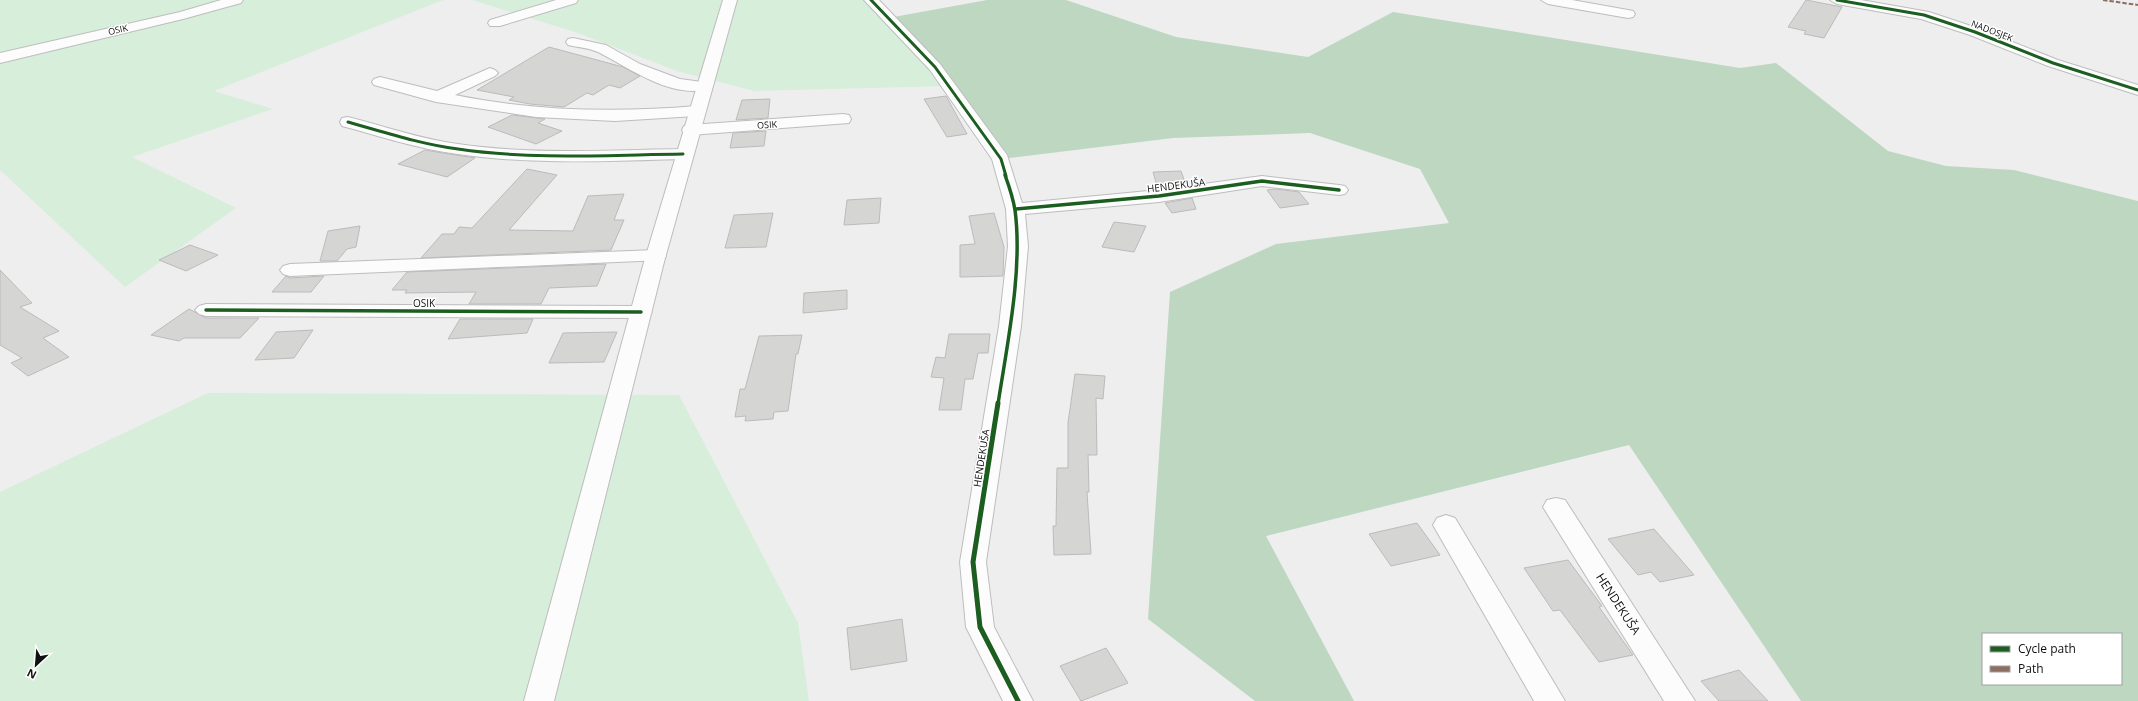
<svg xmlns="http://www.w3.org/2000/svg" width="2138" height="701" viewBox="0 0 2138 701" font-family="'Open Sans',sans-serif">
	<rect width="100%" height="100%" fill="#eeeeef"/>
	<g fill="#d6eeda">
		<path d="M0 0H443L214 91 273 109 132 157 236 208 125 287 0 170Z"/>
		<path d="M472 0H871L948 86 754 91 677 71 575 32Z"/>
		<path d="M208 393 679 395 798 623 809 701H0V492Z"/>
	</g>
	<path fill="#bdd7c1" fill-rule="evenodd" d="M987 0H1066L1176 37 1308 57 1393 12 1740 68 1776 63 1888 151 1946 166 2014 170 2138 201V701H1801L1629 445 1266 536 1354 701H1255L1148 619 1170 292 1276 244 1449 223 1420 169 1310 133 1173 138 1001 159 935 67 888 18ZM1983 634H2121V684H1983Z"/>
	<g fill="#d5d5d4" stroke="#bbb">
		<path d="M1806 0 1842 7 1824 38 1804 34 1806 31 1788 27Z"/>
		<path d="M549 47 623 67 640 76 620 88 609 85 593 95 587 93 564 107 530 104 509 100 514 97 477 90Z"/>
		<path d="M946 96 967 134 947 137 924 99Z"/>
		<path d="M770 99 768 118 736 120 742 100Z"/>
		<path d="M512 115 545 119 538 123 562 131 536 144 488 127Z"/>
		<path d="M766 131 764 146 730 148 733 133Z"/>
		<path d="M425 150 443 153 475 158 447 177 398 164Z"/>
		<path d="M527 169 557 175 509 230 573 231 588 196 624 194 614 220H624L611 250 421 258 442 234H454L459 227 472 228Z"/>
		<path d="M1181 171 1186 185 1158 189 1153 172Z"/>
		<path d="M1276 189 1299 192 1309 204 1280 208 1267 190Z"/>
		<path d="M881 198 879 223 844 225 847 200Z"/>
		<path d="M1192 198 1196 209 1172 213 1165 203Z"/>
		<path d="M773 213 766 247 725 248 734 215Z"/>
		<path d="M994 213 1004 247 1003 276 960 277V245L975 244 969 216Z"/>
		<path d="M1114 222 1146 226 1134 252 1102 247Z"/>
		<path d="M360 226 356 247 347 249 337 261H320L328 231Z"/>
		<path d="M190 245 218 255 186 271 159 260Z"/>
		<path d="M606 264 597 286 549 288 541 304H469L476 292 405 293 407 290H392L407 272Z"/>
		<path d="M0 270 32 303 20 307 59 331 43 338 69 357 28 376 11 363 22 358 0 345Z"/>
		<path d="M286 276 290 278 324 276 311 292H272Z"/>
		<path d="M847 290V309L803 313 804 293Z"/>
		<path d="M189 309 206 318H259L240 338H184L179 341 151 335Z"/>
		<path d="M460 319H533L527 333 448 339Z"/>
		<path d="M313 330 294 358 255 360 276 332Z"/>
		<path d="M617 332 604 362 549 363 563 333Z"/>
		<path d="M949 334H990L988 353H978L973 379H965L961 410H939L944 378 931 377 936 357 945 358Z"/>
		<path d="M802 335 798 354H796L788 411 774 412 773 419 745 421 746 416 735 417 740 389H745L759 336Z"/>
		<path d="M1075 374 1105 376 1103 399 1096 398 1097 455H1088L1089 492H1087L1091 554 1054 555 1053 526H1056L1057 468H1068V423Z"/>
		<path d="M1417 523 1440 555 1391 566 1369 534Z"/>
		<path d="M1654 529 1694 575 1660 582 1651 572 1638 575 1608 539Z"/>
		<path d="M1568 560 1602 606 1599 607 1633 655 1599 662 1560 610 1553 611 1524 568Z"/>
		<path d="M902 619 907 661 851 670 847 628Z"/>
		<path d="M1106 648 1128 683 1081 701 1060 666Z"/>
		<path d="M1739 670 1768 701H1719L1701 681Z"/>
	</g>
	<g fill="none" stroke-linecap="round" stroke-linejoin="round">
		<defs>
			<g id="street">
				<path d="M221 0H243L241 3 183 19 0 63V53L180 12Z"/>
				<path d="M556 0H578L576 3 500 26H490L488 23 490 20Z"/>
				<path d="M864 0H879L940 64 1007 155 1022 203 1159 190 1262 176 1339 185 1345 186 1348 190 1345 194 1339 195 1262 186 1159 202 1025 214 1028 246 1021 326 986 562 994 627 1033 701H1003L966 627 960 562 999 326 1008 246 1006 209 992 159 930 70Z"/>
				<path d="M1541 0H1572L1628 10 1633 11 1635 14 1633 17 1628 18 1548 4Z"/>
				<path d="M1830 0H1861L1929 12 1980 29 2058 60 2138 85V95L2048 66 1970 35 1921 19 1837 4Z"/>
				<path d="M573 38 606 45 640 64 680 79 709 83 711 86 709 89C670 99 630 68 598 52 589 48 577 47 568 45L566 42 568 39Z"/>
				<path d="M490 68 495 70 498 73 495 76 455 95C534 111 615 113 696 106L702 108 704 111 702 114 696 116 615 121 536 117 436 102 374 85 372 82 374 79 380 77 437 91Z"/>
				<path d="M843 114 849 115 851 119 849 123 690 135 684 134 682 130 684 126 690 125Z"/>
				<path d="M348 117C384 126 420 139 458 144 532 155 608 150 683 149L689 150 692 154 689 158 683 159C608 161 532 165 458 154 418 149 380 136 342 126L340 122 342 118Z"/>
				<path d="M656 250 663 252 666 256 663 260 290 276 283 274 280 270 283 266 290 264Z"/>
				<path d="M206 304 641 306 648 308 652 312 648 316 641 318 206 316 199 314 195 310 199 306Z"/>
				<path d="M1556 498 1565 500 1695 701H1664L1543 507 1547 500Z"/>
				<path d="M1446 515 1455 518 1565 701H1534L1433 525 1437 518Z"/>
			</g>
			<path id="secondary" d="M723 0H737L664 262 554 701H524L644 262Z"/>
		</defs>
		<use href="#street" stroke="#bdbdbe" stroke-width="2"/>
		<use href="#secondary" stroke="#bdbdbe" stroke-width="2"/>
		<use href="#street" fill="#fcfcfd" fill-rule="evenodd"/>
		<use href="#secondary" fill="#fcfcfd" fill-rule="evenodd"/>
		<path stroke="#8d6e63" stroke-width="2" stroke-dasharray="4.5 2" stroke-linecap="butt" d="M2103 0 2138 5"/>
		<defs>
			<g id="cycleway-far2">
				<path d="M871 0 935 67 1001 159 1006 176"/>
				<path d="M1837 0 1924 15 1975 32 2053 63 2138 90"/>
				<path d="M348 122C384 132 420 144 458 149 532 160 608 155 683 154"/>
			</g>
			<g id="cycleway-far1">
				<path d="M1015 209 1159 196 1262 181 1339 190"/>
				<path d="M206 310 641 312"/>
				<path d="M998 404C1007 345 1023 270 1015 210 1013 198 1009 186 1005 175"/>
			</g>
			<path id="cycleway" d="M998 403 973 562 980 627 1018 701"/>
		</defs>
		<use href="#cycleway-far2" stroke="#fff" stroke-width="5"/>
		<use href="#cycleway-far1" stroke="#fff" stroke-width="6"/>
		<use href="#cycleway" stroke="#fff" stroke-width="8"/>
		<use href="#cycleway-far2" stroke="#1b5e20" stroke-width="3"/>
		<use href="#cycleway-far1" stroke="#1b5e20" stroke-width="3.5"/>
		<use href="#cycleway" stroke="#1b5e20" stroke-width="5"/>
	</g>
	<g text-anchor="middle" stroke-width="3" stroke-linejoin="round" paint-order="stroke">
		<g font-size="9" fill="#0f1010" stroke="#fff">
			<text transform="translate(118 30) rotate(-13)" y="3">OSIK</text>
			<text transform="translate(1992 31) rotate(21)" y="3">NADOSJEK</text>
			<text transform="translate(767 125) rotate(-4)" y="3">OSIK</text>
		</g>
		<g font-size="10" fill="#0f1010" stroke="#fff">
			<text transform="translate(1176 185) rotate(-7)" y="4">HENDEKUŠA</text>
			<text x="424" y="307">OSIK</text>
			<text transform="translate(981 458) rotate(-81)" y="4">HENDEKUŠA</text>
		</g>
		<g font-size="12" fill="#0f1010" stroke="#fff">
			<text transform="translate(1618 604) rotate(57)" y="4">HENDEKUŠA</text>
		</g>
	</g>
	<rect x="1982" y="633" width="140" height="52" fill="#ffffff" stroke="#9f9f9f"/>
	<rect x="1990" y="646" width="20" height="6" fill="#1b5e20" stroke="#9f9f9f"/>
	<text x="2018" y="653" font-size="12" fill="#0f1010">Cycle path</text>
	<rect x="1990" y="666" width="20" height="6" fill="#8d6e63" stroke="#9f9f9f"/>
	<text x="2018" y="673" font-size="12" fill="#0f1010">Path</text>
	<g transform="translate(36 665) rotate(206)" stroke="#ffffff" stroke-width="3" paint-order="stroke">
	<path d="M0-3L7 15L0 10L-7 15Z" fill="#0f1010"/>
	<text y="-6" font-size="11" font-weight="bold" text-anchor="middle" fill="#0f1010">N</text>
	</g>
</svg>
